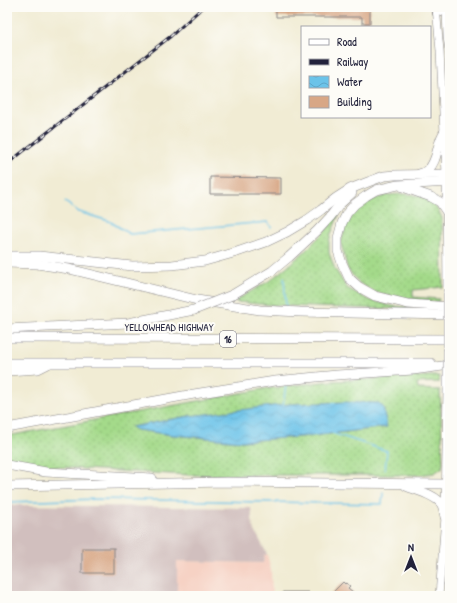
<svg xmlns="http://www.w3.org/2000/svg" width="457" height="603" viewBox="0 0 457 603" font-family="'Patrick Hand',sans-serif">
	<defs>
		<pattern id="grass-dots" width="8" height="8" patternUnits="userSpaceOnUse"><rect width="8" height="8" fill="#a4da8a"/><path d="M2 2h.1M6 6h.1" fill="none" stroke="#8dbb78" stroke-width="1.8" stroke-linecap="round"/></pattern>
		<pattern id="water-waves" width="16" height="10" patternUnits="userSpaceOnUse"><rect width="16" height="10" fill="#6bc3e9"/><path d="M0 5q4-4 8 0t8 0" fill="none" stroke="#5ca7c9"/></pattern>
	</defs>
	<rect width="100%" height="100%" fill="#fdfcf7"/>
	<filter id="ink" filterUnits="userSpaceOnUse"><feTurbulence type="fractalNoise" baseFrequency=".025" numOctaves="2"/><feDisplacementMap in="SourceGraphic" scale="8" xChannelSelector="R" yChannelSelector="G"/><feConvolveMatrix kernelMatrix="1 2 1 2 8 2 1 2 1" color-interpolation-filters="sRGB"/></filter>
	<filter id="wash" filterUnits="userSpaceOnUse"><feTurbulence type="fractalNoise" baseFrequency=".012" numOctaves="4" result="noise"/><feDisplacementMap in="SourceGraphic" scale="16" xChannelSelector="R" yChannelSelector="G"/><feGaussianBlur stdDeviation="0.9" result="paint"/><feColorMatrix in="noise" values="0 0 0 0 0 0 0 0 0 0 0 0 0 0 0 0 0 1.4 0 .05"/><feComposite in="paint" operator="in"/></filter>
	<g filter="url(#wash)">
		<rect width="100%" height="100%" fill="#f1ecd4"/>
		<path fill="#f6d2c4" d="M267 554 271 570 272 596H177V561L263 563 264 556Z"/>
		<path fill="#d1bfbe" d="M7 505 251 508 253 527 267 554 264 556 263 563 177 561V596H7Z"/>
		<g fill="url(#grass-dots)" stroke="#637e62" fill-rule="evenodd">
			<path d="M402 194C409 194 423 196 428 199 433 203 440 212 442 218L443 287 413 290V297L439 299 438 302 415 300 393 297 375 292 359 283 348 270 341 244 345 226 356 211 365 203 371 200 388 195Z"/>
			<path d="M339 214 331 234 329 242V253L335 269 347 288 369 300 392 306 412 307 413 309C354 308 295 308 236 302V300L269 281 279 273 304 252 325 231 338 215Z"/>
			<path d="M429 376H440L439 382 417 383 418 389 440 390 443 463 442 468 434 473 418 475H189L116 471 41 466 7 460V436L263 389 331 381ZM189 416 387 427 312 436 242 441 173 435 137 430 132 427Z"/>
		</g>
		<path fill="url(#water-waves)" stroke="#467292" d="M344 402 379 403 383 407 387 427 312 436 242 441 173 435 137 430 131 427 189 416 289 404Z"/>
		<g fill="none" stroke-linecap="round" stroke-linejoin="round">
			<g stroke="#6bc3e9" stroke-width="1.5">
				<path d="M65 202 79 212 109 221 130 234 268 222 271 227"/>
				<path d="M284 278 286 309"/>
				<path d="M283 406 286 384"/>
				<path d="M332 433 387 451 385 469"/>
				<path d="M7 502 99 499 382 504 383 493"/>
			</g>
		</g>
		<g id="blocks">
			<g fill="#d8a786">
				<path d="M286 7H370V23H362V17H276V8Z"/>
				<path d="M210 177 281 178V194H210Z"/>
				<rect x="82" y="548" width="32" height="25"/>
				<path d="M343 582 345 584 346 583 350 586 348 588 353 592 349 596H329Z"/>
				<rect x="283" y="592" width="25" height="4"/>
			</g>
		</g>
	</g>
	<g filter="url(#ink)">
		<use href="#blocks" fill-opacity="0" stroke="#8a8788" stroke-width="1"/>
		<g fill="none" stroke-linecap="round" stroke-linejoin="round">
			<defs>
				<path id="tertiary" d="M436 13 450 12"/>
				<g id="secondary">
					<path d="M436 7 440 51 446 174 447 293"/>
					<path d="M446 7 447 37 450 57"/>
					<path d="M439 596 445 517 447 387"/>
					<path d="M450 596V591"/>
				</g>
				<g id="motorway">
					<path d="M419 174C422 173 426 172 428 170 439 160 436 142 445 131"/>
					<path d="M450 182 398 185 376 190 366 196 355 204 347 213 342 223 338 238V251L342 263 349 278 359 287 375 296 408 304 450 307"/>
					<path d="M403 187 431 197 440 202 446 211"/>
					<path d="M7 256H39L132 266 172 265 205 261 237 252 266 242 287 232 307 220 321 210 336 198 350 189 368 182 384 176 395 175 450 174"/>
					<path d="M7 263 37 264 69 269 197 300 260 310 300 312 450 315"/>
					<path d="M232 295 272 271 289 257 317 231 330 217 340 204 352 193"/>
					<path d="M7 329 128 323 194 310"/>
					<path d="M7 338 450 339"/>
					<path d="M7 363H431"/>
					<path d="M7 371 38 369 48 364"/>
					<path d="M7 428 194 394 275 381 337 375 413 370 450 365"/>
					<path d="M7 465 46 472 152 478"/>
					<path d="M7 486 227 482 446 484"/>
					<path d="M406 486C416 490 437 495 442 505 444 509 444 513 445 517"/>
				</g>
			</defs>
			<use href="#tertiary" stroke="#8a8788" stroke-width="8"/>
			<use href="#secondary" stroke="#8a8788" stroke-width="8"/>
			<use href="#motorway" stroke="#8a8788" stroke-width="10"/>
			<use href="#tertiary" stroke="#fff" stroke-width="6"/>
			<use href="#secondary" stroke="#fff" stroke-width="7"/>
			<use href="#motorway" stroke="#fff" stroke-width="9"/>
			<defs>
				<path id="rail" d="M7 164 171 36 203 7"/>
			</defs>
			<use href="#rail" stroke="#22223b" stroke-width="3"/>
			<use href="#rail" stroke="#fdfcf7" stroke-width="1.5" stroke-dasharray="4.5" stroke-linecap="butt"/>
			<defs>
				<path id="secondary-bridge" d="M447 293V387"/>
				<path id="motorway-bridge" d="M194 310 232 295"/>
			</defs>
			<use href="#secondary-bridge" stroke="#8a8788" stroke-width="8" stroke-linecap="butt"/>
			<use href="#motorway-bridge" stroke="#8a8788" stroke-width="10" stroke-linecap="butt"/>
			<use href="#secondary-bridge" stroke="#fff" stroke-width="7"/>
			<use href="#motorway-bridge" stroke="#fff" stroke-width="9"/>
		</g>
	</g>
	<g text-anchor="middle" stroke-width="4" stroke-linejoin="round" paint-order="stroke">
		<rect fill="#fdfcf7" stroke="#646373" stroke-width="1" x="220" y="331" width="16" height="16" rx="3"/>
		<g font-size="10" font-weight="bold" fill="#22223b">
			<text x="228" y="343">16</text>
		</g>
		<g font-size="11" fill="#22223b" stroke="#fdfcf7">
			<text x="169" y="331">YELLOWHEAD HIGHWAY</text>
		</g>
	</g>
	<rect width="457" height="603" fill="none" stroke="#fdfcf7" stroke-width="24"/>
	<rect x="301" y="26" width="130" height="92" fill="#fdfcf7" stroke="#a5a5ac"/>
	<rect x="309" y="39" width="20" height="6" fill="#ffffff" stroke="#a5a5ac"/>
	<text x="337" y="46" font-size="12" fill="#22223b">Road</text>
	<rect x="309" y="59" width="20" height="6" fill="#22223b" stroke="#a5a5ac"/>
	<text x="337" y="66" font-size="12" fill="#22223b">Railway</text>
	<rect x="309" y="76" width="20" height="12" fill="url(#water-waves)" stroke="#a5a5ac"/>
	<text x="337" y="86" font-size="12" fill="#22223b">Water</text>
	<rect x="309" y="96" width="20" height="12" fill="#d8a786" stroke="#a5a5ac"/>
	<text x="337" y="106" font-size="12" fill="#22223b">Building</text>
	<g transform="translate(411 557)" stroke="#fdfcf7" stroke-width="3" paint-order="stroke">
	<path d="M0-3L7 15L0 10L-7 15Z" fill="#22223b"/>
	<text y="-6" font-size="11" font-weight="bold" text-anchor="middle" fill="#22223b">N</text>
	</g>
</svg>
